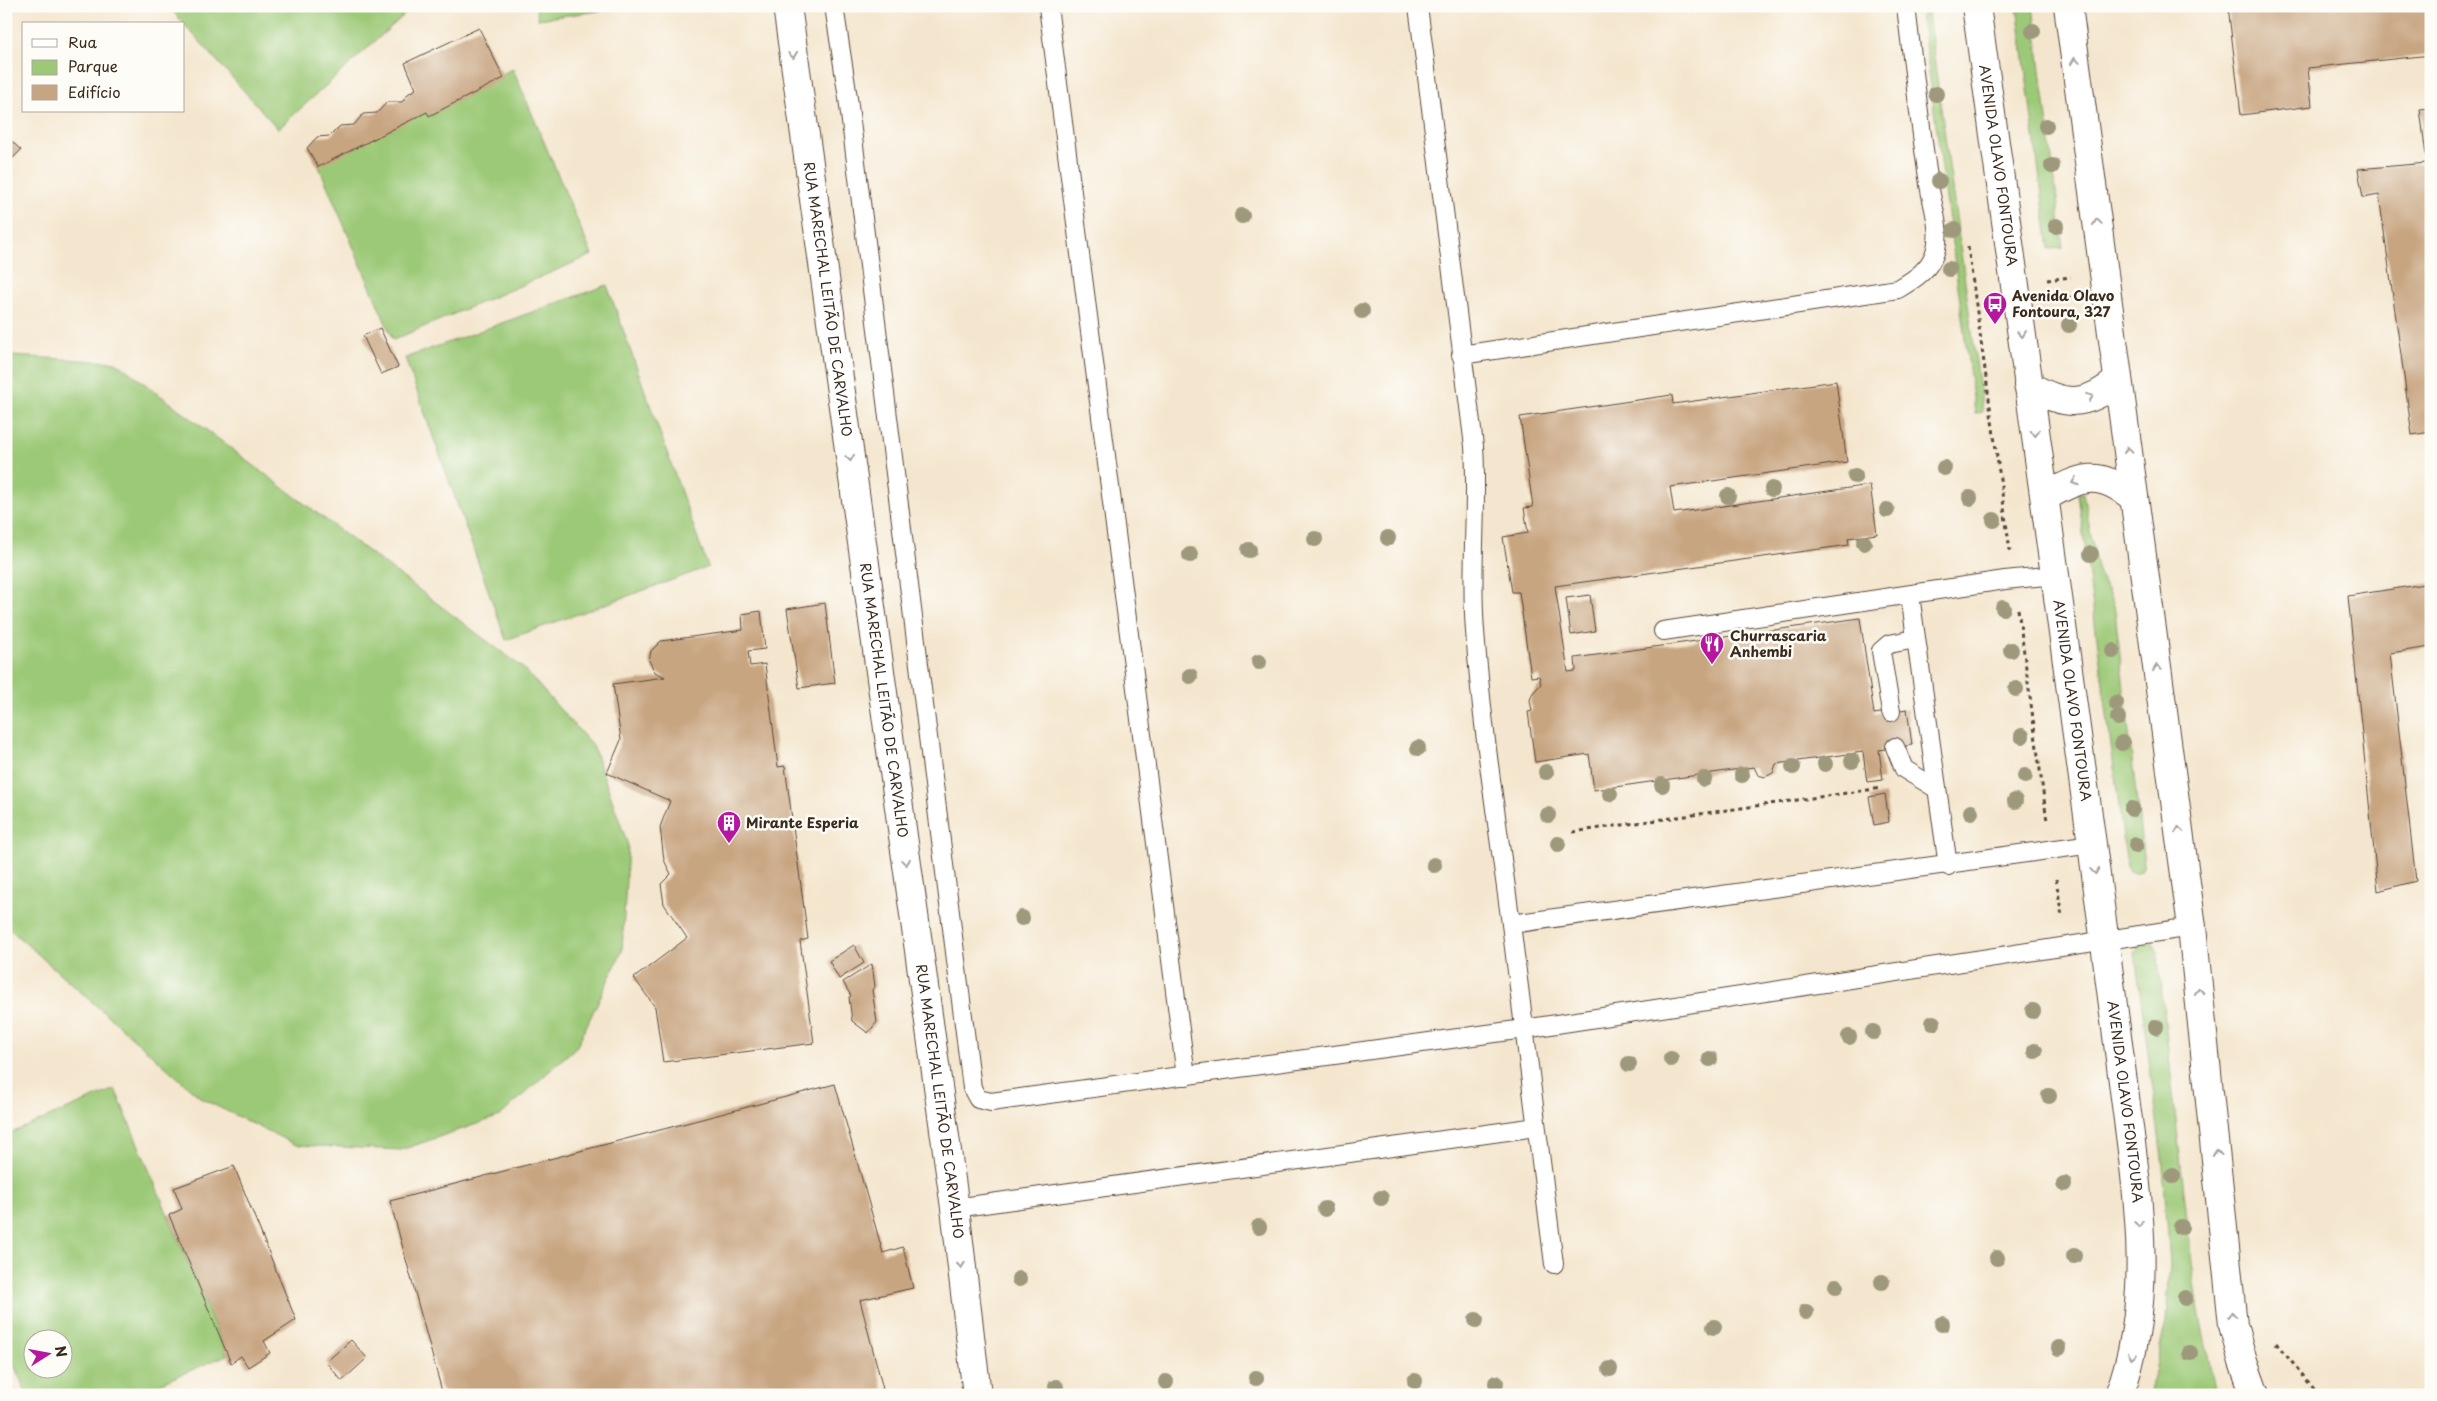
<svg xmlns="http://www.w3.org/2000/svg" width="2437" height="1401" viewBox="0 0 2437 1401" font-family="'Playpen Sans',sans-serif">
	<rect width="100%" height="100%" fill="#fdfcf7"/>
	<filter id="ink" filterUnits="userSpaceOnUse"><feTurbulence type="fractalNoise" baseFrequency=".02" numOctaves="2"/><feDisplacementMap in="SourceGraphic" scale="10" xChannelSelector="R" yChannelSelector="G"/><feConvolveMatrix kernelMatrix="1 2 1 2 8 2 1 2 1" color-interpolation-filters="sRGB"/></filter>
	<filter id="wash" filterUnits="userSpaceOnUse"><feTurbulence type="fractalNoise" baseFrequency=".0096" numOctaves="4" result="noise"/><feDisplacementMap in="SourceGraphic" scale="20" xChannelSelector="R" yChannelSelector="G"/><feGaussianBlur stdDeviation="1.12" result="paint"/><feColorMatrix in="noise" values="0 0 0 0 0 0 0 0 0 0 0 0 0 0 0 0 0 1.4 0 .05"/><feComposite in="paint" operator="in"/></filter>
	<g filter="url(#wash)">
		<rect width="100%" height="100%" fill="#f4e6ce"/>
		<g fill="#9cc977" stroke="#6c7a4a" fill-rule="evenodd">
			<path d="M168 6H414L278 129Z"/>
			<path d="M536 6H638L538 19Z"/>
			<path d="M1920 6H1927L1983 412 1975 413Z"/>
			<path d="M2017 6H2033L2063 248 2049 249Z"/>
			<path d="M513 69 592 255 393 340 314 155Z"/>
			<path d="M607 285 708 567 506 640 405 358Z"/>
			<path d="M12 356 116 362 523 668 593 746 628 845 622 951 577 1046 500 1116 401 1150 296 1145 202 1099 6 926V359Z"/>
			<path d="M2083 493 2097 568C2102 583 2112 595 2115 611L2144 864 2141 872C2134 874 2131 873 2127 867L2078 494Z"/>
			<path d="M2144 942 2154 945 2157 950 2192 1263 2199 1311 2216 1395H2150L2166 1320 2170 1265 2163 1166 2135 954 2139 944Z"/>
			<path d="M115 1089 227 1355 133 1395H27L6 1346V1135ZM32 1338H62V1368H32Z"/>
		</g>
		<g id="blocks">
			<g fill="#c8a581">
				<path d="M2228 6H2431V55L2308 68 2312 106 2241 115Z"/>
				<path d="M479 28 504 78 429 116 427 112 318 167 307 148 317 137 330 136 340 126 354 125 363 114 377 113 387 102H402L409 93 416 89 405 63Z"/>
				<path d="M2431 108V432L2412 435 2379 195 2363 198 2358 169 2427 163 2420 109Z"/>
				<path d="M6 136 21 150 6 165Z"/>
				<path d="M380 328 398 367 381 374 363 336Z"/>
				<path d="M1836 381 1847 462 1670 487 1674 513 1870 485 1877 534 1848 538 1849 545 1555 586 1568 672 1576 671 1575 658 1860 618 1874 714 1907 709 1912 745 1879 750 1883 780 1867 782 1863 752 1776 764 1773 773 1765 777 1758 775 1754 767 1594 790 1589 754 1535 762 1528 712 1532 711 1530 700 1532 694 1541 684 1539 676 1531 677 1519 592H1512L1503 537 1528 533 1524 508 1533 507 1520 417 1672 395 1673 404Z"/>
				<path d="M2431 583V647L2390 653 2416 881 2378 891 2348 596Z"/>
				<path d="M1590 595 1595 631 1571 635 1566 598Z"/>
				<path d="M825 603 835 683 799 688 787 609Z"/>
				<path d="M761 611 765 649 748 651 750 666 765 664 778 767 785 766 808 939 800 941 814 1043 663 1062 655 1007 634 978 687 938 664 904 661 884 671 874 664 860 660 827 670 801 607 773 621 740 613 684 665 677 655 672 649 661 651 651 661 641 743 630 742 614Z"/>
				<path d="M1885 794 1889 822 1874 825 1869 797Z"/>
				<path d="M854 945 864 963 839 979 829 961Z"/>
				<path d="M872 964 875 986 872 990 877 1022 868 1033 852 1021 849 997 851 996 843 982Z"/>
				<path d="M835 1084 883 1253 903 1247 913 1288 860 1300 883 1389 860 1395H443L390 1201Z"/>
				<path d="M234 1166 296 1320 264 1341 270 1353 248 1367 241 1356 231 1363 169 1215 182 1209 174 1188Z"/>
				<path d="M351 1340 367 1358 342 1381 326 1362Z"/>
			</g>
		</g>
	</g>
	<g filter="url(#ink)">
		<use href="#blocks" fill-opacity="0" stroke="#574638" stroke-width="1"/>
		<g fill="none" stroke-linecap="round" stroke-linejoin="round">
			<defs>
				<g id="lane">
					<path d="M834 6 848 98 972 1088 978 1099 991 1102 1524 1029 2192 927"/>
					<path d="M1048 6 1186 1076"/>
					<path d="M1418 6 1474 446C1478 508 1470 570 1475 631 1482 729 1498 827 1511 924L2092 844"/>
					<path d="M1461 355 1898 289C1915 279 1931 269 1936 249 1941 227 1932 205 1929 184 1920 125 1913 66 1906 6"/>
					<path d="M1910 595 1948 866"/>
					<path d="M1663 631 2005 580 2056 575"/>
					<path d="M1891 712 1881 651 1889 644 1916 639"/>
					<path d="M1895 747 1904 769 1937 789"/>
					<path d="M1511 924 1554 1264"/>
					<path d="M955 1208 1536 1127"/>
				</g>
				<g id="secondary">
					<path id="s1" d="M787 6 955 1208 977 1395"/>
				</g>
				<g id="primary">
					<path id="s2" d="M1976 6C2015 285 2054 565 2092 844 2102 923 2113 1002 2123 1082 2136 1185 2157 1295 2119 1395"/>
					<path d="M2068 6 2192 927 2233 1325 2243 1362 2255 1395"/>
					<path d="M2028 385C2063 406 2086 408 2118 380"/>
					<path d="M2045 497C2082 476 2099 469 2134 498"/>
				</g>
			</defs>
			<use href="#lane" stroke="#574638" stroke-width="20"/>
			<use href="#secondary" stroke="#574638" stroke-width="30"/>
			<use href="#primary" stroke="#574638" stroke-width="30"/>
			<g stroke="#574638" stroke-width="3" stroke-dasharray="4 4" stroke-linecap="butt">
				<path d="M1968 247 2010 551"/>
				<path d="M2047 280 2071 277"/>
				<path d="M2051 301 2072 298"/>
				<path d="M2018 609 2047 821"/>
				<path d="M1573 832 1882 788"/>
				<path d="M2056 879 2062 917"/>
				<path d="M2276 1343 2319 1395"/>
			</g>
			<use href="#lane" stroke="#fff" stroke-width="18"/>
			<use href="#secondary" stroke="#fff" stroke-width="28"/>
			<use href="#primary" stroke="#fff" stroke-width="28"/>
		</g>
		<g fill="#9e997c">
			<circle cx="2033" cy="31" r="8"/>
			<circle cx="1936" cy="94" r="8"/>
			<circle cx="2046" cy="126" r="8"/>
			<circle cx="2052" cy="166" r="8"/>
			<circle cx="1939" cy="181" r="8"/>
			<circle cx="1242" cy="216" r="8"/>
			<circle cx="2056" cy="226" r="8"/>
			<circle cx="1954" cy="230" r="8"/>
			<circle cx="1949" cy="269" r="8"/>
			<circle cx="1362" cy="311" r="8"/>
			<circle cx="2069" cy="325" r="8"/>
			<circle cx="1944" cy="468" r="8"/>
			<circle cx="1855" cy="476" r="8"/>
			<circle cx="1772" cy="489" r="8"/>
			<circle cx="1728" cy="496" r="8"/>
			<circle cx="1970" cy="498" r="8"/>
			<circle cx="1887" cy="510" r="8"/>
			<circle cx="1994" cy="520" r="8"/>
			<circle cx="1388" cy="538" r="8"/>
			<circle cx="1315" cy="539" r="8"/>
			<circle cx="1864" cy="543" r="8"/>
			<circle cx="1249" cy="550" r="8"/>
			<circle cx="2091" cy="554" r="8"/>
			<circle cx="1190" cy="555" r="8"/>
			<circle cx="2003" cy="608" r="8"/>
			<circle cx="2011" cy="650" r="8"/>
			<circle cx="2113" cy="651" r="8"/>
			<circle cx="1259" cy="662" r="8"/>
			<circle cx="1190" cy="676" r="8"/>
			<circle cx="2016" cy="689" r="8"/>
			<circle cx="2116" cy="703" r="8"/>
			<circle cx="2118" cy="718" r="8"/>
			<circle cx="2022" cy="736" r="8"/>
			<circle cx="2122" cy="743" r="8"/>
			<circle cx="1418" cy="748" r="8"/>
			<circle cx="1852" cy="761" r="8"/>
			<circle cx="1825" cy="764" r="8"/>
			<circle cx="1793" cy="767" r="8"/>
			<circle cx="1546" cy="772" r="8"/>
			<circle cx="1742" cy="775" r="8"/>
			<circle cx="2025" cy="776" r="8"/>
			<circle cx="1704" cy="779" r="8"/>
			<circle cx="1662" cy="785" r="8"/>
			<circle cx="1610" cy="794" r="8"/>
			<circle cx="2015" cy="801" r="8"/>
			<circle cx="2132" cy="809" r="8"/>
			<circle cx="1971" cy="812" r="8"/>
			<circle cx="1548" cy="815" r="8"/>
			<circle cx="1558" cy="844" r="8"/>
			<circle cx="2136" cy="845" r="8"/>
			<circle cx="1434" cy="865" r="8"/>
			<circle cx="1022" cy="918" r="8"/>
			<circle cx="2033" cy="1011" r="8"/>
			<circle cx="1933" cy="1023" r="8"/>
			<circle cx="2156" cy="1027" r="8"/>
			<circle cx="1873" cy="1032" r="8"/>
			<circle cx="1849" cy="1037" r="8"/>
			<circle cx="2035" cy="1051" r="8"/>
			<circle cx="1671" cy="1059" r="8"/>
			<circle cx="1710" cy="1059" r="8"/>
			<circle cx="1629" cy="1064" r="8"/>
			<circle cx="2049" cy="1096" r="8"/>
			<circle cx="2173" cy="1176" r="8"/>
			<circle cx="2064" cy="1184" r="8"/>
			<circle cx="1381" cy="1198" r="8"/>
			<circle cx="1325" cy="1209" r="8"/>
			<circle cx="1259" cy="1227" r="8"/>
			<circle cx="2181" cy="1227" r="8"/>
			<circle cx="2074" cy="1256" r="8"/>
			<circle cx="1997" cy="1258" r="8"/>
			<circle cx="1019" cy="1279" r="8"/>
			<circle cx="1882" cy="1282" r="8"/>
			<circle cx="1836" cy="1286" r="8"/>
			<circle cx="2185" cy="1298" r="8"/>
			<circle cx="1806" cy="1312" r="8"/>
			<circle cx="1476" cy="1320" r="8"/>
			<circle cx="1942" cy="1324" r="8"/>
			<circle cx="1714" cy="1327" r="8"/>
			<circle cx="2059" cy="1348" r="8"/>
			<circle cx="2190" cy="1353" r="8"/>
			<circle cx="1610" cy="1369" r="8"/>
			<circle cx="1256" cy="1378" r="8"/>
			<circle cx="1415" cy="1381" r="8"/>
			<circle cx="1166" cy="1382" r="8"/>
			<circle cx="1496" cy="1383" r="8"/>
			<circle cx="1056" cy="1387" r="8"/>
		</g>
		<defs><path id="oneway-chevron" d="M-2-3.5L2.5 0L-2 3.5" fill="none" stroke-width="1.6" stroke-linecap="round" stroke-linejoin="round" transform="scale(1.25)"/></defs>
		<g stroke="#a79f9a">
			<use href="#oneway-chevron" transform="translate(793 55) rotate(82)"/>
			<use href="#oneway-chevron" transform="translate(2075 61) rotate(-98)"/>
			<use href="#oneway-chevron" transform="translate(2097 222) rotate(-98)"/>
			<use href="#oneway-chevron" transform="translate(2022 334) rotate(83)"/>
			<use href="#oneway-chevron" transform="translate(2090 397) rotate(-22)"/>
			<use href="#oneway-chevron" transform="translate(2035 433) rotate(82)"/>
			<use href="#oneway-chevron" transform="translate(2128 450) rotate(-98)"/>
			<use href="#oneway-chevron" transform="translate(850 458) rotate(82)"/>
			<use href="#oneway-chevron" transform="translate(2075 482) rotate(160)"/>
			<use href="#oneway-chevron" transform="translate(2157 668) rotate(-98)"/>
			<use href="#oneway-chevron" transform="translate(2179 830) rotate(-98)"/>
			<use href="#oneway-chevron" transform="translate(906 862) rotate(82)"/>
			<use href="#oneway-chevron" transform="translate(2095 871) rotate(82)"/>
			<use href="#oneway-chevron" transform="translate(2199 991) rotate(-96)"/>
			<use href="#oneway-chevron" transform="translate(2217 1153) rotate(-95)"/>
			<use href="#oneway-chevron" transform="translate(2139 1224) rotate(84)"/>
			<use href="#oneway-chevron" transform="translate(961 1265) rotate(83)"/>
			<use href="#oneway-chevron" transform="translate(2232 1315) rotate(-96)"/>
			<use href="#oneway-chevron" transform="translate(2132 1356) rotate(101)"/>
		</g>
	</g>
	<defs>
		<symbol id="bus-pin" viewBox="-11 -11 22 30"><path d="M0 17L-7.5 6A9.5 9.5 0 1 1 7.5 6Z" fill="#b5179e" stroke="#fdfcf7"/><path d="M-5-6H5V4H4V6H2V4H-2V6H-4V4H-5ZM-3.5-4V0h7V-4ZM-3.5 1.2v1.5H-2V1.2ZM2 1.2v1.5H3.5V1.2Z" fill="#fff"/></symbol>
		<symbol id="restaurant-pin" viewBox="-11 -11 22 30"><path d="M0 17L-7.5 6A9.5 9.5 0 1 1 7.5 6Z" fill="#b5179e" stroke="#fdfcf7"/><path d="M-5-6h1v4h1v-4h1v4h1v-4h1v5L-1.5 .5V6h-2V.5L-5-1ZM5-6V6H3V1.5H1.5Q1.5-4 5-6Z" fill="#fff"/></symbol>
		<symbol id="building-pin" viewBox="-11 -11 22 30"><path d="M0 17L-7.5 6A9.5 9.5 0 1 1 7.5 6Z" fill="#b5179e" stroke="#fdfcf7"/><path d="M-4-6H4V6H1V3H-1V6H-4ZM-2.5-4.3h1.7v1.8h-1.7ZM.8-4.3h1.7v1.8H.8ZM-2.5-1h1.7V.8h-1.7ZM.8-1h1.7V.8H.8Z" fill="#fff"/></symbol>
	</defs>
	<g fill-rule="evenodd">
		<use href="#bus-pin" x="1981" y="290" width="28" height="38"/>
		<use href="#restaurant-pin" x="1698" y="630" width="28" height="38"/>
		<use href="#building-pin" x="715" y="809" width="28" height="38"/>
	</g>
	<g text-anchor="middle" stroke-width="5" stroke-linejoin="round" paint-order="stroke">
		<g font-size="14" fill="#3b2a1e" stroke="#fdfcf7">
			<text dy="5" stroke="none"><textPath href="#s2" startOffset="161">AVENIDA OLAVO FONTOURA</textPath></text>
			<text dy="5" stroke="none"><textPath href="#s1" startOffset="296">RUA MARECHAL LEITÃO DE CARVALHO</textPath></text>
			<text dy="5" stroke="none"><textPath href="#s1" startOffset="701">RUA MARECHAL LEITÃO DE CARVALHO</textPath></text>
			<text dy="5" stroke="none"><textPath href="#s2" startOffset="701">AVENIDA OLAVO FONTOURA</textPath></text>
			<text dy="5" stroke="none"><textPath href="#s1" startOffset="1106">RUA MARECHAL LEITÃO DE CARVALHO</textPath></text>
			<text dy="5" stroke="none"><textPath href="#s2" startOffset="1106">AVENIDA OLAVO FONTOURA</textPath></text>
		</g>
		<g font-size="14" font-weight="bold" fill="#3b2a1e" stroke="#fdfcf7" text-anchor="start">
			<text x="2012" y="301">Avenida Olavo<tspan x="2012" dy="16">Fontoura, 327</tspan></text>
			<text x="1730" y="641">Churrascaria<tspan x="1730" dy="16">Anhembi</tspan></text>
			<text x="746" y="828">Mirante Esperia</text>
		</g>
	</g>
	<rect width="2437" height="1401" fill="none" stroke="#fdfcf7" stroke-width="25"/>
	<rect x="22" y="22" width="162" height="90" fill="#fdfcf7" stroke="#afa8a0"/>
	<rect x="32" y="39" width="25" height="8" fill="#ffffff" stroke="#afa8a0"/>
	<text x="68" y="48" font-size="15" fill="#3b2a1e">Rua</text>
	<rect x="32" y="60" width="25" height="15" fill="#9cc977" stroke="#afa8a0"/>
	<text x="68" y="72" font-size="15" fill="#3b2a1e">Parque</text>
	<rect x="32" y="85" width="25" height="15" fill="#c8a581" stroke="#afa8a0"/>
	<text x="68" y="98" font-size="15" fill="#3b2a1e">Edifício</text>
	<g transform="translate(48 1354) rotate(79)"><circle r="24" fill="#fdfcf7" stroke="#afa8a0"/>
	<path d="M0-4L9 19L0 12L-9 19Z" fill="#b5179e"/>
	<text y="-8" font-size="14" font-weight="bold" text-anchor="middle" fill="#3b2a1e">N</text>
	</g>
</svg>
